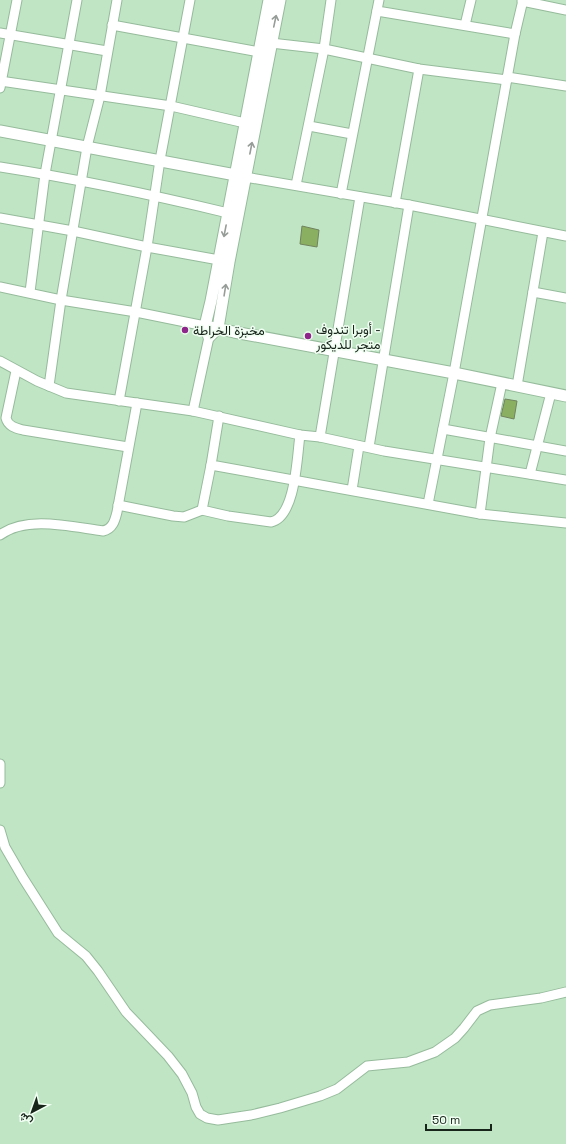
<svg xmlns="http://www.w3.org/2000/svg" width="566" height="1144" viewBox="0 0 566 1144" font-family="'Space Grotesk',Vazirmatn,sans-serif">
	<rect width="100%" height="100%" fill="#bfe5c4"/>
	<g fill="#8baf61" stroke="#70835d">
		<path d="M302 226 319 230 317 247 300 244Z"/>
		<path d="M505 399 517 401 514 419 501 416Z"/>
	</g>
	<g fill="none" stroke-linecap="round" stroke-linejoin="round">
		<defs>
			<g id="minor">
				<path d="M522 1 566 10"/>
				<path d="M377 11 515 34"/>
				<path d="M112 25 259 52"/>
				<path d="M465 25 471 0"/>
				<path d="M0 33 107 51"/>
				<path d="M271 43 324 49 419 69 507 80"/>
				<path d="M507 77 566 86"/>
				<path d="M0 81 171 106 245 123"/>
				<path d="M0 88 17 0"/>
				<path d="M309 126 352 134"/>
				<path d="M0 167C77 179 153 195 228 213"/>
				<path d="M245 177 409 205 566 236"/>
				<path d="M296 185 324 49 331 0"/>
				<path d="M341 194 379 0"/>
				<path d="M395 203 419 69"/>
				<path d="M0 218 73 231 147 247 219 260"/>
				<path d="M0 287 61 300 136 312 205 326"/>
				<path d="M30 292 45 174 77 0"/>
				<path d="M533 292 566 298"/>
				<path d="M0 361 37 381 66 393 193 411 300 435 320 437 384 451 566 480"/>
				<path d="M16 371 6 418C8 426 15 428 23 430L128 447"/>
				<path d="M49 386 61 300 87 147 100 96 117 0"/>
				<path d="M517 386 543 232"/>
				<path d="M119 401 147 247 160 160 190 0"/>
				<path d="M193 411 209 337"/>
				<path d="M219 416 211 465 480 514 566 523"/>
				<path d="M443 429 566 451"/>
				<path d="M320 437 360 197"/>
				<path d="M369 447 409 205"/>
				<path d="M211 465 202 510 228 516 271 522C296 517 297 455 300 435"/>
				<path d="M530 474 551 393"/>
				<path d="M352 490 359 446"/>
				<path d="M428 504 454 373 515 34 523 0"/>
				<path d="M118 505 173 516 184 517 202 510"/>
				<path d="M480 514 490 438 502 383"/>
				<path d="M0 535C27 515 72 527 103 531 113 529 115 520 117 512L137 403"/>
				<path d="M0 764V783"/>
				<path d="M0 830 5 847 23 878 58 933 86 956 98 971 126 1012 168 1056 182 1074 192 1093 196 1107 200 1114 207 1118 218 1120 231 1118 251 1115 280 1108 320 1096 337 1089 367 1066 408 1062 435 1052 455 1038 464 1028 477 1011 490 1005 541 998 566 992"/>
			</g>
			<g id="tertiary">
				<path d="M269 0 211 301 205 326 209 337 218 328 229 262 280 0"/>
				<path d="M0 131 241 176"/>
				<path d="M211 327 234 332 454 373 566 396"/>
			</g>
		</defs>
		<use href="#minor" stroke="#96bb9c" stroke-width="11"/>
		<use href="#tertiary" stroke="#96bb9c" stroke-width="13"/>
		<use href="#minor" stroke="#fff" stroke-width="9"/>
		<use href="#tertiary" stroke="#fff" stroke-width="11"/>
	</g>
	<defs><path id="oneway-shaft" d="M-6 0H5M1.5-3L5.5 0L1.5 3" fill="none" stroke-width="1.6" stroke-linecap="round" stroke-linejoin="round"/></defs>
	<g stroke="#969c98">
		<use href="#oneway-shaft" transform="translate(275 21) rotate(-78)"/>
		<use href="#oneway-shaft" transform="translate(251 148) rotate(-79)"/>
		<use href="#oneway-shaft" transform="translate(225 231) rotate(101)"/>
		<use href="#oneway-shaft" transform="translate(225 290) rotate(-81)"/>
	</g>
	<g fill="#8d258a" stroke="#f0fff2" stroke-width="1.5">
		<circle cx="185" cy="330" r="4"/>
		<circle cx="308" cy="336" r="4"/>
	</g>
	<g text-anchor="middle" stroke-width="3" stroke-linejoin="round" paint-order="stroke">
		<g font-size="13" fill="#162419" stroke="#f0fff2" text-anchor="start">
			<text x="316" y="334">أوبرا تندوف -<tspan x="316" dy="15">متجر للديكور</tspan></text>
			<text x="193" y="335">مخبزة الخراطة</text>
		</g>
	</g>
	<g transform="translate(32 1112) rotate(221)" stroke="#f0fff2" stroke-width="3" paint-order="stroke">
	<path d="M0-3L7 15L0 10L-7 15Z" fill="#162419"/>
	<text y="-6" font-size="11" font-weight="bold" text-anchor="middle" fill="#162419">ش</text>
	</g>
	<path d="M426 1124v6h65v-6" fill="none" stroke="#162419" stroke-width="2"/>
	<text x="432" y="1124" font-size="12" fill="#162419" stroke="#f0fff2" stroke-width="3" paint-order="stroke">50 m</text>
</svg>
